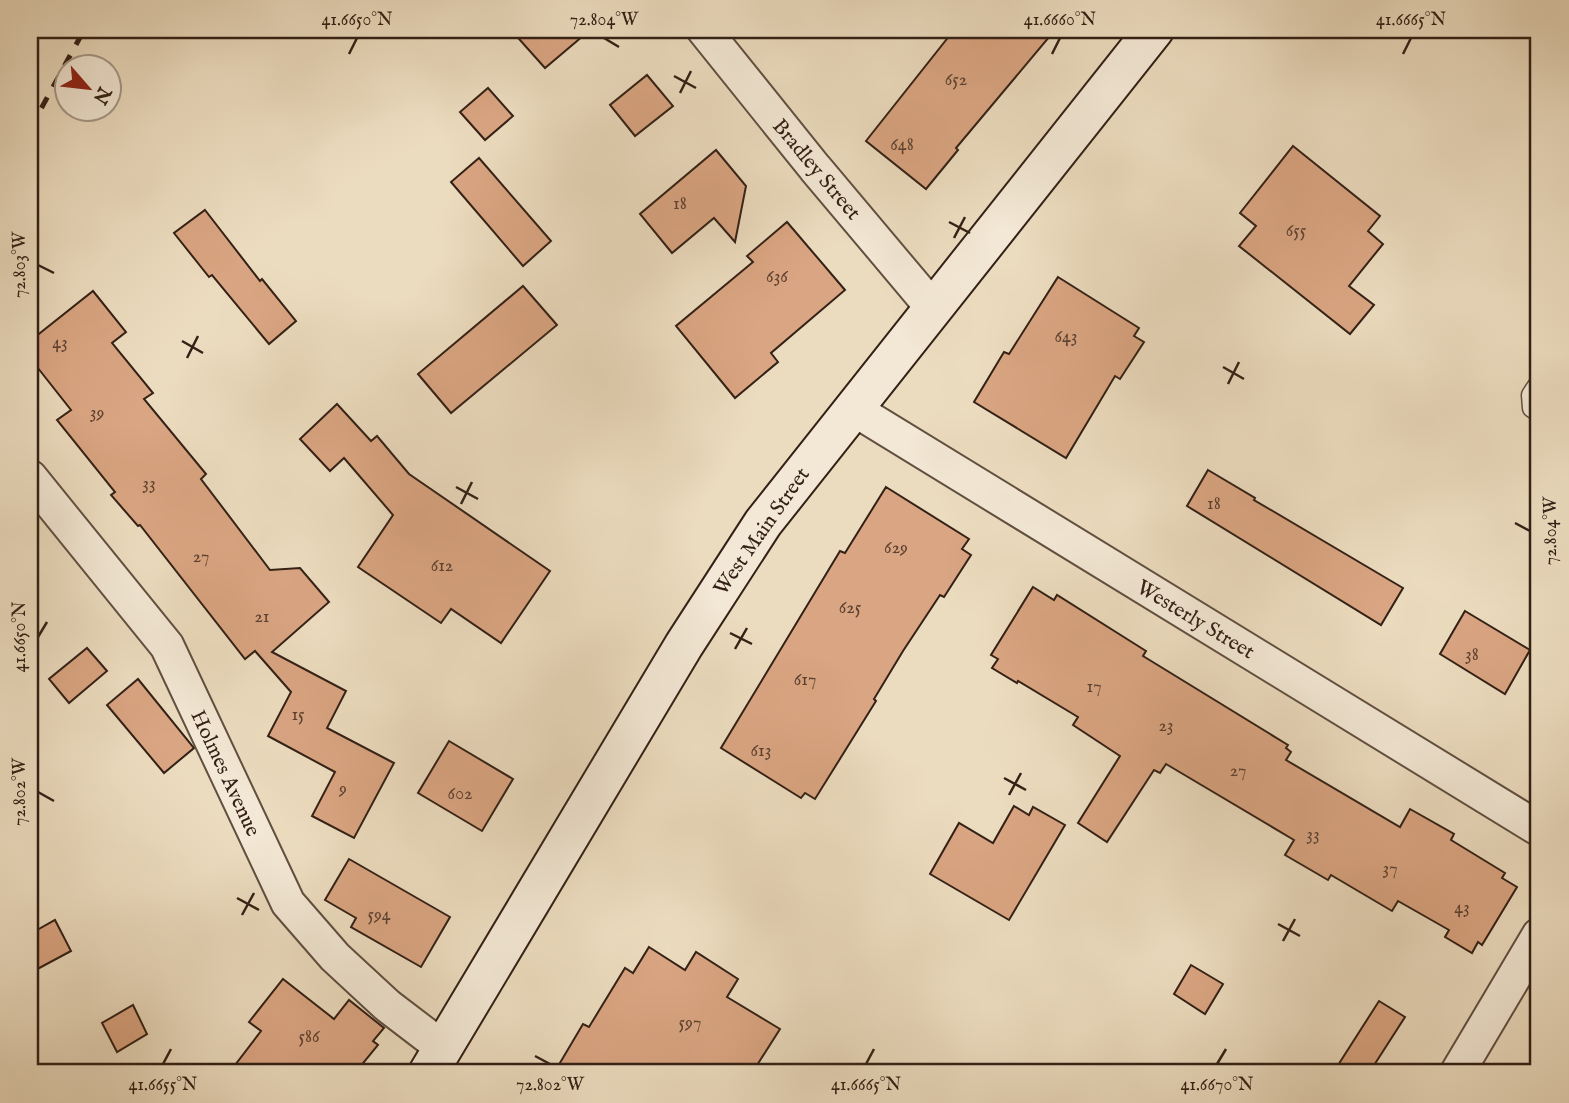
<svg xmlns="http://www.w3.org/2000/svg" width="1569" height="1103" viewBox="0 0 1569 1103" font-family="'IM FELL English',serif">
	<rect width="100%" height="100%" fill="#ecdcbf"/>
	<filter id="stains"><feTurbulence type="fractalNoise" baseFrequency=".00286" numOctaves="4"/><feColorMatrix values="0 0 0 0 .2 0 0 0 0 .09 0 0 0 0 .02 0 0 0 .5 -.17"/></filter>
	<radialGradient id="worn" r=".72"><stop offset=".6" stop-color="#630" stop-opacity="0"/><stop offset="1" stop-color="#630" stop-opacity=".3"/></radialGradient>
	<g fill="#daa582" stroke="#332016" stroke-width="2">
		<path d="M511 30H590L545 68Z"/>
		<path d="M954 30H1055L956 148 958 150 926 189 866 141Z"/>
		<path d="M647 75 673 106 635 136 610 105Z"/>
		<path d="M488 88 513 116 485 140 460 112Z"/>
		<path d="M1293 146 1380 216 1368 231 1383 244 1349 286 1374 305 1350 334 1239 246 1256 226 1240 213Z"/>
		<path d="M716 150 746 186 735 242 714 218 672 253 640 214Z"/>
		<path d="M479 158 551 241 523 266 451 182Z"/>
		<path d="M205 210 260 281 262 279 296 321 269 344 212 275 209 277 174 233Z"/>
		<path d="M787 222 845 290 771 353 778 362 735 398 676 326 753 262 747 256Z"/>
		<path d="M1058 277 1139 328 1134 336 1144 342 1120 379 1115 376 1066 458 974 402 1004 352 1009 354Z"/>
		<path d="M523 286 557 325 451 413 418 374Z"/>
		<path d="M93 291 126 332 112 343 153 393 144 399 206 474 201 479 270 570 300 568 329 602 272 652 346 691 327 728 394 763 354 838 312 816 335 772 268 736 291 692 255 651 245 659 140 525 138 526 111 495 115 492 57 420 71 410 30 358V341Z"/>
		<path d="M337 404 371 441 377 436 409 474 550 571 501 643 451 609 441 623 358 567 393 515 344 458 330 471 300 439Z"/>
		<path d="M1208 470 1255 498 1254 500 1403 588 1381 625 1187 506Z"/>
		<path d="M886 487 969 539 962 549 971 555 944 597 940 595 903 651 874 699 876 701 815 799 805 793 801 798 721 748 840 551 845 553Z"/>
		<path d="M1033 587 1054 600 1057 595 1146 651 1143 656 1288 745 1286 748 1291 752 1286 760 1400 827 1410 809 1454 834 1451 840 1505 873 1502 878 1517 887 1482 945 1478 942 1472 953 1445 937 1449 930 1398 901 1392 911 1331 875 1328 880 1285 855 1294 840 1166 764 1160 773 1154 770 1107 842 1078 823 1120 756 1073 725 1078 717 1018 681 1017 683 992 668 998 659 991 655Z"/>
		<path d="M1465 611 1530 650 1505 694 1440 654Z"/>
		<path d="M87 648 107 671 69 703 49 679Z"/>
		<path d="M138 679 194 748 164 773 107 705Z"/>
		<path d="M449 741 513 779 482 831 418 793Z"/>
		<path d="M1014 806 1029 815 1033 807 1065 825 1009 920 930 874 959 823 993 843Z"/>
		<path d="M349 859 450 917 421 967 351 927 356 918 325 900Z"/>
		<path d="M55 920 71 951 30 973V934Z"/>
		<path d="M649 947 685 970 696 952 738 979 727 997 780 1029 752 1073H554L583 1024 589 1027 625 968 633 973Z"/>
		<path d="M1191 965 1223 984 1205 1014 1174 994Z"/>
		<path d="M283 979 334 1019 349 1000 384 1028 373 1041 378 1045 355 1073H229L261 1031 249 1022Z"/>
		<path d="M1379 1001 1405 1017 1369 1073H1333Z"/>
		<path d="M133 1005 147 1034 117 1052 102 1023Z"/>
	</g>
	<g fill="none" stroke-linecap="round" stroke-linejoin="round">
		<defs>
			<path id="lane" d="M1539 383 1531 395 1532 408 1539 413"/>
			<g id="street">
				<path d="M704 30 815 168 932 307"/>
				<path d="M852 408 1539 829"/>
				<path d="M30 477 167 646 288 903 335 957 388 1006 443 1048"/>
				<path d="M1457 1073 1539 935"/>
			</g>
			<path id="secondary" d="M428 1073 684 645 763 523 1154 30"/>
		</defs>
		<use href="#lane" stroke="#614f40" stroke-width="21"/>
		<use href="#street" stroke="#614f40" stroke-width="37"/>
		<use href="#secondary" stroke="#332016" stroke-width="42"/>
		<use href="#lane" stroke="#f3e8d5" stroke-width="18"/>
		<use href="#street" stroke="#f3e8d5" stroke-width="33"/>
		<use href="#secondary" stroke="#f3e8d5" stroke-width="38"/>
		<path stroke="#332016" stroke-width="5" stroke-dasharray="12 12" stroke-linecap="butt" d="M30 129 84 30"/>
	</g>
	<path fill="none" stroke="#332016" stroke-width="2.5" d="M604 38 619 47M349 54 357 38M1052 54 1060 38M1403 54 1411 38M674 76 696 88M680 93 691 71M949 222 970 233M954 238 965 217M38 265 54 273M182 341 203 353M187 358 198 336M1223 367 1244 379M1228 384 1239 362M456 487 478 499M461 504 472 482M1515 523 1530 531M730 633 752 644M38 637 47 622M735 649 747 628M1004 778 1026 790M38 792 54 801M1009 795 1021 773M237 898 259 910M242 915 254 893M1278 924 1300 936M1283 941 1295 919M535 1056 550 1064M163 1064 171 1049M866 1064 874 1049M1217 1064 1226 1049"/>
	<g text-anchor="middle" stroke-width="5" stroke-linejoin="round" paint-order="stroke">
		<g font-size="18" fill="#5d4131">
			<text x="956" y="85">652</text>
			<text x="902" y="150">648</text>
			<text x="680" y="209">18</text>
			<text x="1296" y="236">655</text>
			<text x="777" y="282">636</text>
			<text x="1066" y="342">643</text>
			<text x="60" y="348">43</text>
			<text x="97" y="418">39</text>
			<text x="149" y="489">33</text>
			<text x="1214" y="509">18</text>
			<text x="896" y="553">629</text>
			<text x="201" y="562">27</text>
			<text x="442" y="571">612</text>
			<text x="850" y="613">625</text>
			<text x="262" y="622">21</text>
			<text x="1472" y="660">38</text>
			<text x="805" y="685">617</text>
			<text x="1094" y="692">17</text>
			<text x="298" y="720">15</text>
			<text x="1166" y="731">23</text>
			<text x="761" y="756">613</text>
			<text x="1238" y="776">27</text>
			<text x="343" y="794">9</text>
			<text x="460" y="799">602</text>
			<text x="1313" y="840">33</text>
			<text x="1390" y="874">37</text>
			<text x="1462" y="913">43</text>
			<text x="379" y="920">594</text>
			<text x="690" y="1028">597</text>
			<text x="309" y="1042">586</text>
		</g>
		<g font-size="21" fill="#332016" stroke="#f3e8d5">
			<text transform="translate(817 169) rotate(50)" y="7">Bradley Street</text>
			<text transform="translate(761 531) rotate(-55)" y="7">West Main Street</text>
			<text transform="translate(1196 619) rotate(31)" y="7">Westerly Street</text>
			<text transform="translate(226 773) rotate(65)" y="7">Holmes Avenue</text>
		</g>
	</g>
	<rect width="1569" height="1103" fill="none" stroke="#ecdcbf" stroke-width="77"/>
	<g transform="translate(88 88) rotate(118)"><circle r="33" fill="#f3e8d5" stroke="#a69889" stroke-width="2"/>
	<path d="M0-5L12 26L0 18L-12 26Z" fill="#8f2418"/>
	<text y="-10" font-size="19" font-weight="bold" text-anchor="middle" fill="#332016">N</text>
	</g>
	<rect x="38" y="38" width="1492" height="1026" fill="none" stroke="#332016" stroke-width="2.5"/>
	<g font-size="18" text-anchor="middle" fill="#332016">
		<text x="357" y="25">41.6650°N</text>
		<text x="604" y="25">72.804°W</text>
		<text x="1060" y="25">41.6660°N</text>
		<text x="1411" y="25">41.6665°N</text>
		<text transform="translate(19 265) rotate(-90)" y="6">72.803°W</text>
		<text transform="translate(1550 531) rotate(-90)" y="6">72.804°W</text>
		<text transform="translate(19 637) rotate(-90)" y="6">41.6650°N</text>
		<text transform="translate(19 792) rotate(-90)" y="6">72.802°W</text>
		<text x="163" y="1090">41.6655°N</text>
		<text x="550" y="1090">72.802°W</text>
		<text x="866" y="1090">41.6665°N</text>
		<text x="1217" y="1090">41.6670°N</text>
	</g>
	<rect width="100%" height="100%" filter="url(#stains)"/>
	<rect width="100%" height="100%" fill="url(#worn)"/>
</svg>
